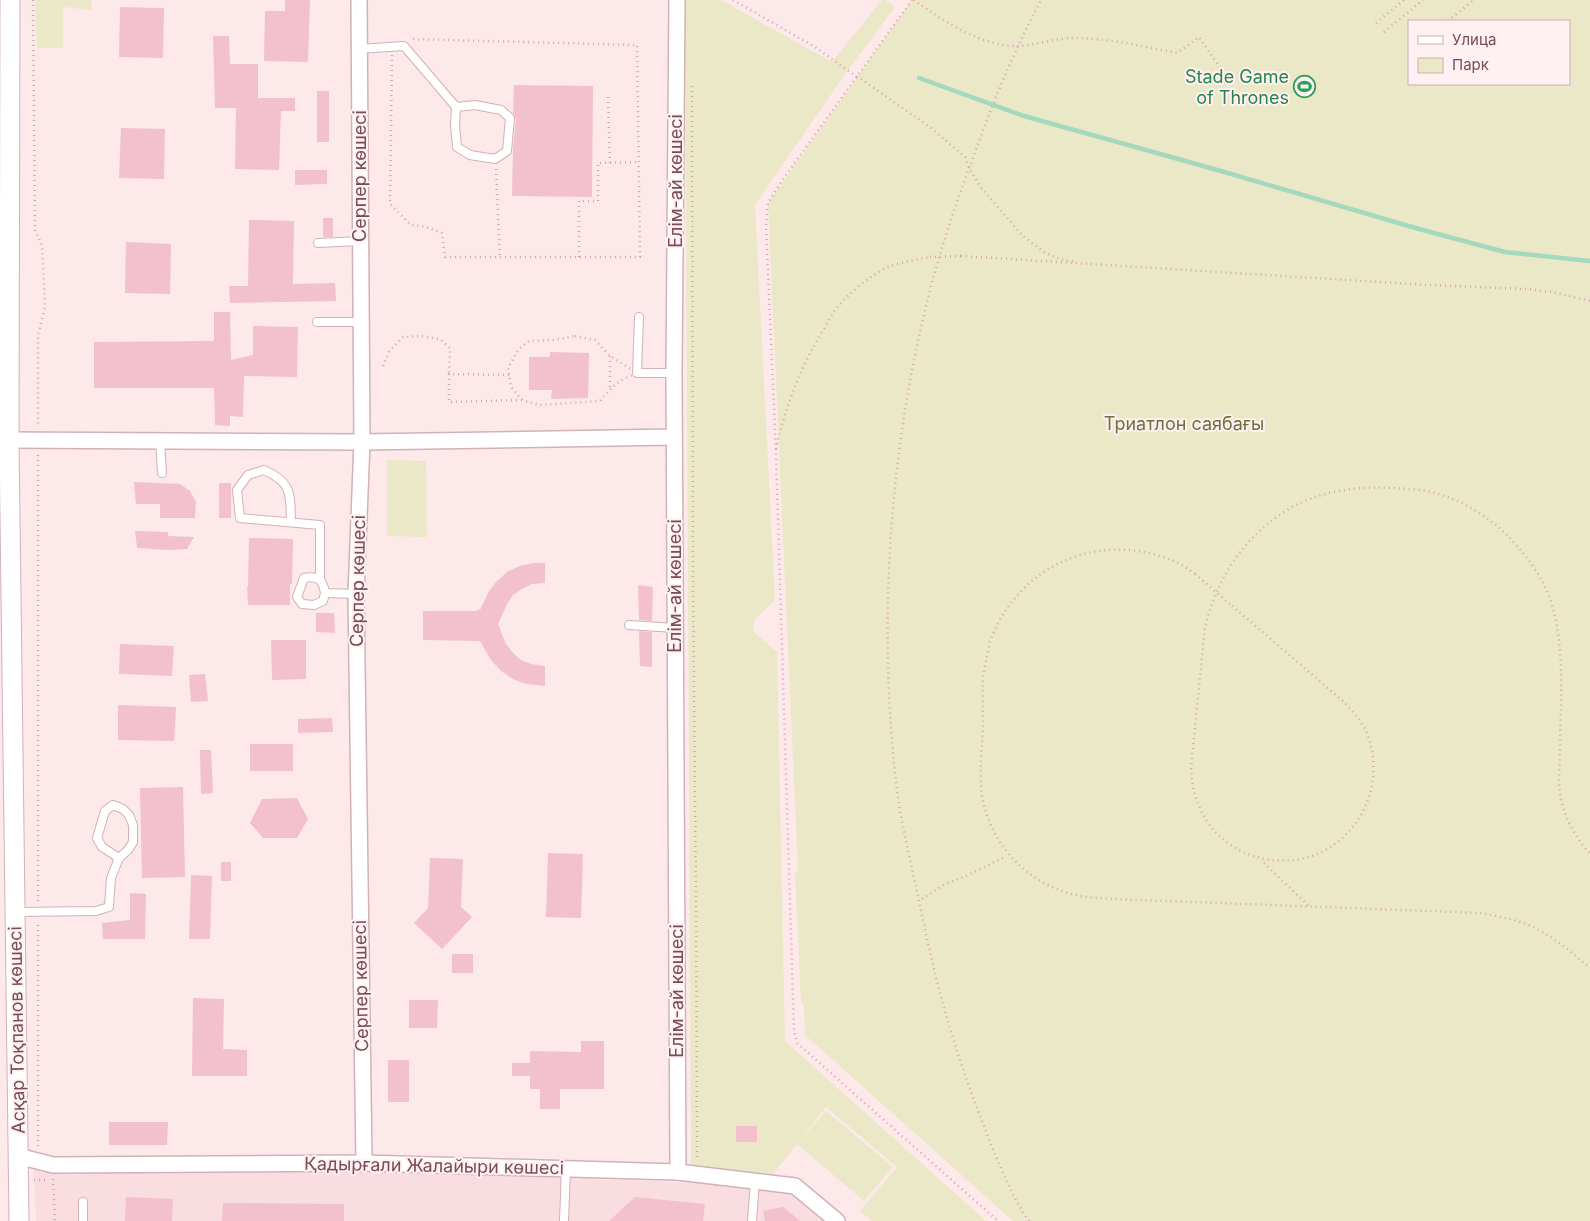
<svg xmlns="http://www.w3.org/2000/svg" width="1590" height="1221" viewBox="0 0 1590 1221" font-family="Inter,sans-serif">
	<rect width="100%" height="100%" fill="#fde9ea"/>
	<path fill="#fadde1" d="M33 1160 795 1186 838 1221H36Z"/>
	<g fill="#ebe8c7" fill-rule="evenodd">
		<path d="M35 0H92L91 10 63 7V48H37Z"/>
		<path d="M685 0H721L832 62 882 0H886L895 7 845 74 755 205 775 600 754 620 753 631 777 652 785 1041 986 1221H872L860 1211 897 1167 826 1107 799 1142 826 1111 893 1167 864 1201 797 1144 769 1179 691 1168Z"/>
		<path d="M912 0H1590V1221H1013L805 1035 804 1004 801 1003 795 874 798 872 768 203ZM1409 21H1569V84H1409Z"/>
		<path d="M387 460 426 461 427 537 387 536Z"/>
	</g>
	<g fill="none" stroke-linecap="round" stroke-linejoin="round">
		<path stroke="#a3d9bd" stroke-width="4.5" d="M919 78 1024 116 1214 169 1419 229 1505 252 1590 261"/>
	</g>
	<g fill="#f2c0ce">
		<path d="M285 0H310L308 62 264 61 265 11H285Z"/>
		<path d="M120 7 164 8 163 58 119 57Z"/>
		<path d="M213 36H229L230 64H258V98H295V111H281L279 170 235 169 236 108H215Z"/>
		<path d="M514 85 593 86 592 197 512 196 513 148 516 119 513 113Z"/>
		<rect x="317" y="91" width="12" height="51"/>
		<path d="M121 128 165 129 164 179 119 178Z"/>
		<path d="M295 170H327V184L295 185Z"/>
		<rect x="323" y="218" width="10" height="19"/>
		<path d="M249 220 294 221 293 284 335 283 336 301 230 303 229 286H248Z"/>
		<path d="M126 242 171 244 170 294 125 293Z"/>
		<path d="M214 312H230L231 360 253 355V326L298 327 297 377 244 376 243 417 230 416V426L215 425 214 388H94V342L214 341Z"/>
		<path d="M550 352 589 353 588 398 551 399 552 390H529V357H550Z"/>
		<path d="M134 482 180 484 190 491 196 502 195 518H160V504H136Z"/>
		<rect x="219" y="483" width="12" height="35"/>
		<path d="M135 531 168 532V536L194 537 187 549 168 550 137 548Z"/>
		<path d="M249 538 293 539 292 584H290V605H248L247 587H248Z"/>
		<path d="M534 563H545V583L532 584 522 589 513 595 507 604 498 624 506 644 513 653 521 660 531 664 545 666V686L526 684 513 679 501 671 491 660 480 641 423 640V611H477V609L480 610 488 593 496 582 507 572 520 566Z"/>
		<path d="M638 585 653 587 652 621 639 620Z"/>
		<path d="M316 613H334L335 633 316 632Z"/>
		<path d="M639 631 652 632V667L640 666Z"/>
		<path d="M271 640H306V679L272 680Z"/>
		<path d="M120 644 174 646 172 676 119 674Z"/>
		<path d="M205 674 208 701 191 702 189 675Z"/>
		<path d="M118 705 176 707 174 741 118 740Z"/>
		<path d="M332 718 333 732 298 733V719Z"/>
		<rect x="250" y="744" width="43" height="27"/>
		<path d="M200 750H211L213 793 201 794Z"/>
		<path d="M183 787 185 877 142 878 140 788Z"/>
		<path d="M297 798 308 819 297 838H263L250 823 262 799Z"/>
		<path d="M548 853 583 854 581 918 546 917Z"/>
		<path d="M430 858 463 859 461 907 472 917 442 949 414 923 428 908Z"/>
		<rect x="221" y="862" width="10" height="19"/>
		<path d="M191 875 212 876 210 939H189Z"/>
		<path d="M130 893 146 894 145 939H103L102 923 130 920Z"/>
		<rect x="452" y="954" width="21" height="19"/>
		<path d="M193 998 224 999 223 1049 247 1050V1076H192Z"/>
		<path d="M409 1000H438L437 1028H409Z"/>
		<path d="M581 1041H604V1089H560V1109H540V1089H530V1076H512V1063H530V1051L581 1052Z"/>
		<rect x="388" y="1060" width="21" height="42"/>
		<path d="M109 1122H168L167 1145H109Z"/>
		<rect x="736" y="1126" width="21" height="16"/>
		<path d="M126 1197 173 1199 172 1221H125Z"/>
		<path d="M635 1197 705 1204 703 1221H609Z"/>
		<path d="M223 1203 344 1204V1221H222Z"/>
		<path d="M783 1207 800 1221H765L763 1211Z"/>
	</g>
	<g fill="none" stroke-linecap="round" stroke-linejoin="round">
		<defs>
			<g id="service">
				<path d="M359 49 404 46 456 107 455 125 457 147 470 155 495 159 507 151 510 118 501 110 475 105 456 107"/>
				<path d="M318 243 361 241"/>
				<path d="M639 317 637 373H674"/>
				<path d="M317 322H361"/>
				<path d="M160 441 162 473"/>
				<path d="M291 522C290 494 293 483 264 470L248 475 237 490 240 518 320 525V579"/>
				<path d="M325 593C323 580 318 575 304 578L297 597 302 604 314 605 323 601 325 593 356 594"/>
				<path d="M629 625 675 628"/>
				<path d="M15 912 96 911 109 907 111 878 119 858 128 850 133 842V825L129 815 123 809 113 805 105 811 97 838 102 847 119 858"/>
				<path d="M83 1202V1221"/>
				<path d="M564 1221 566 1168"/>
				<path d="M752 1221 755 1181"/>
			</g>
			<g id="minor">
				<path d="M359 0 362 442 356 594 364 1163"/>
				<path d="M677 0 674 373 678 1172"/>
				<path d="M9 440 362 442 674 437"/>
				<path d="M18 1156 53 1165 364 1163 678 1172 795 1186 837 1221"/>
			</g>
			<path id="tertiary" d="M10 0 9 440 19 1221"/>
		</defs>
		<use href="#service" stroke="#d2b1b8" stroke-width="10"/>
		<use href="#minor" stroke="#d2b1b8" stroke-width="18"/>
		<use href="#tertiary" stroke="#d2b1b8" stroke-width="21"/>
		<g stroke="#d8a3b2" stroke-width="2.5" stroke-dasharray="1 4" stroke-linecap="butt">
			<path d="M33 0 35 230 42 245 45 307 38 335V426"/>
			<path d="M733 0 815 47 857 77"/>
			<path d="M912 0 781 182 768 203 766 225 776 453 794 1031 797 1043 998 1221"/>
			<path d="M914 0C940 19 984 48 1018 46 1035 45 1053 39 1071 38 1107 38 1142 46 1177 53L1199 37 1221 69"/>
			<path d="M1448 21 1474 0"/>
			<path d="M1376 23 1404 0"/>
			<path d="M1384 32 1423 0"/>
			<path d="M392 55 390 204 411 225 426 227 442 233 445 257H640L637 45 411 39"/>
			<path d="M861 79 931 128 965 157 969 168 982 189 1023 236 1044 252 1057 258 1074 262"/>
			<path d="M692 86 693 584 696 899 697 1161"/>
			<path d="M608 97 610 163"/>
			<path d="M496 169 500 258"/>
			<path d="M961 256 1428 285 1527 289 1552 292 1590 301"/>
			<path d="M579 257V201H598V163L639 162"/>
			<path d="M575 336 595 340 610 356 637 373C618 381 613 385 600 401L539 405 522 400 511 387 508 368 519 349 529 341 554 340Z"/>
			<path d="M610 356V388"/>
			<path d="M383 366 389 352 403 337 420 336 440 339 450 348 449 374"/>
			<path d="M509 375 449 374V402L522 400"/>
			<path d="M776 449C785 407 801 366 824 329 828 322 831 315 836 309 847 295 869 276 886 268 900 262 915 260 930 257"/>
			<path d="M1195 574C1189 570 1183 565 1176 562 1102 530 1023 562 992 636 989 642 989 649 987 655 986 662 984 670 983 677 982 693 983 710 983 726 982 751 978 776 983 801 993 848 1030 885 1076 895 1088 898 1101 898 1113 899L1481 913C1495 916 1509 918 1523 923 1548 932 1570 951 1590 968"/>
			<path d="M1232 606 1343 701C1354 713 1366 726 1370 742 1384 792 1355 845 1305 858 1294 861 1281 861 1271 860 1222 853 1193 817 1191 768L1205 627C1218 576 1243 538 1287 510 1327 486 1374 485 1419 490 1452 494 1485 513 1508 536 1525 554 1544 578 1551 602 1565 647 1561 697 1560 744 1560 764 1557 785 1562 804 1567 821 1577 841 1590 853"/>
			<path d="M1264 863 1310 907"/>
			<path d="M922 899 945 884 968 875 1005 857"/>
			<path d="M38 901V454"/>
			<path d="M38 1146V922"/>
			<path d="M53 1179 55 1221"/>
			<path d="M34 1180H48"/>
			<path d="M1029 1221C1013 1199 1003 1173 992 1147 975 1104 959 1060 946 1015 933 970 924 924 914 878 908 849 901 821 897 791 877 623 889 442 933 279 944 238 958 198 973 158 992 104 1014 51 1041 0"/>
		</g>
		<use href="#service" stroke="#fff" stroke-width="8"/>
		<use href="#minor" stroke="#fff" stroke-width="15"/>
		<use href="#tertiary" stroke="#fff" stroke-width="19"/>
		<g stroke="#d8a3b2" stroke-width="2.5" stroke-dasharray="1 4" stroke-linecap="butt">
			<path d="M930 257 961 256"/>
			<path d="M1195 574 1232 606"/>
		</g>
	</g>
	<defs>
		<symbol id="stadium-ring" viewBox="-11 -11 22 22"><circle r="9.5" fill="#fff0f1" stroke="#2e9e5b" stroke-width="1.5"/><path d="M0-5a6.5 5 0 1 0 0 10a6.5 5 0 1 0 0-10ZM-3.5-1.8h7v3.6h-7Z" fill="#2e9e5b"/></symbol>
	</defs>
	<g fill-rule="evenodd">
		<use href="#stadium-ring" x="1292" y="74" width="25" height="25"/>
	</g>
	<g text-anchor="middle" stroke-width="4" stroke-linejoin="round" paint-order="stroke">
		<g font-size="18" fill="#27864d" stroke="#fff0f1" text-anchor="end">
			<text x="1289" y="83">Stade Game<tspan x="1289" dy="21">of Thrones</tspan></text>
		</g>
		<g font-size="18" fill="#784c5a" stroke="#fff0f1">
			<text transform="translate(360 176) rotate(-90)" y="6">Серпер көшесі</text>
			<text transform="translate(676 181) rotate(-90)" y="6">Елім-ай көшесі</text>
			<text transform="translate(358 581) rotate(-89)" y="6">Серпер көшесі</text>
			<text transform="translate(675 586) rotate(-90)" y="6">Елім-ай көшесі</text>
			<text transform="translate(361 986) rotate(-91)" y="6">Серпер көшесі</text>
			<text transform="translate(677 991) rotate(-90)" y="6">Елім-ай көшесі</text>
			<text transform="translate(17 1030) rotate(-91)" y="6">Асқар Тоқпанов көшесі</text>
			<text transform="translate(434 1166) rotate(1)" y="6">Қадырғали Жалайыри көшесі</text>
		</g>
		<g font-size="18" fill="#70723e" stroke="#fff0f1">
			<text x="1184" y="430">Триатлон саябағы</text>
		</g>
	</g>
	<rect x="1408" y="20" width="162" height="65" fill="#fff0f1" stroke="#c9aeb5"/>
	<rect x="1418" y="36" width="25" height="8" fill="#ffffff" stroke="#c9aeb5"/>
	<text x="1452" y="45" font-size="15" fill="#784c5a">Улица</text>
	<rect x="1418" y="58" width="25" height="15" fill="#ebe8c7" stroke="#c9aeb5"/>
	<text x="1452" y="70" font-size="15" fill="#784c5a">Парк</text>
</svg>
